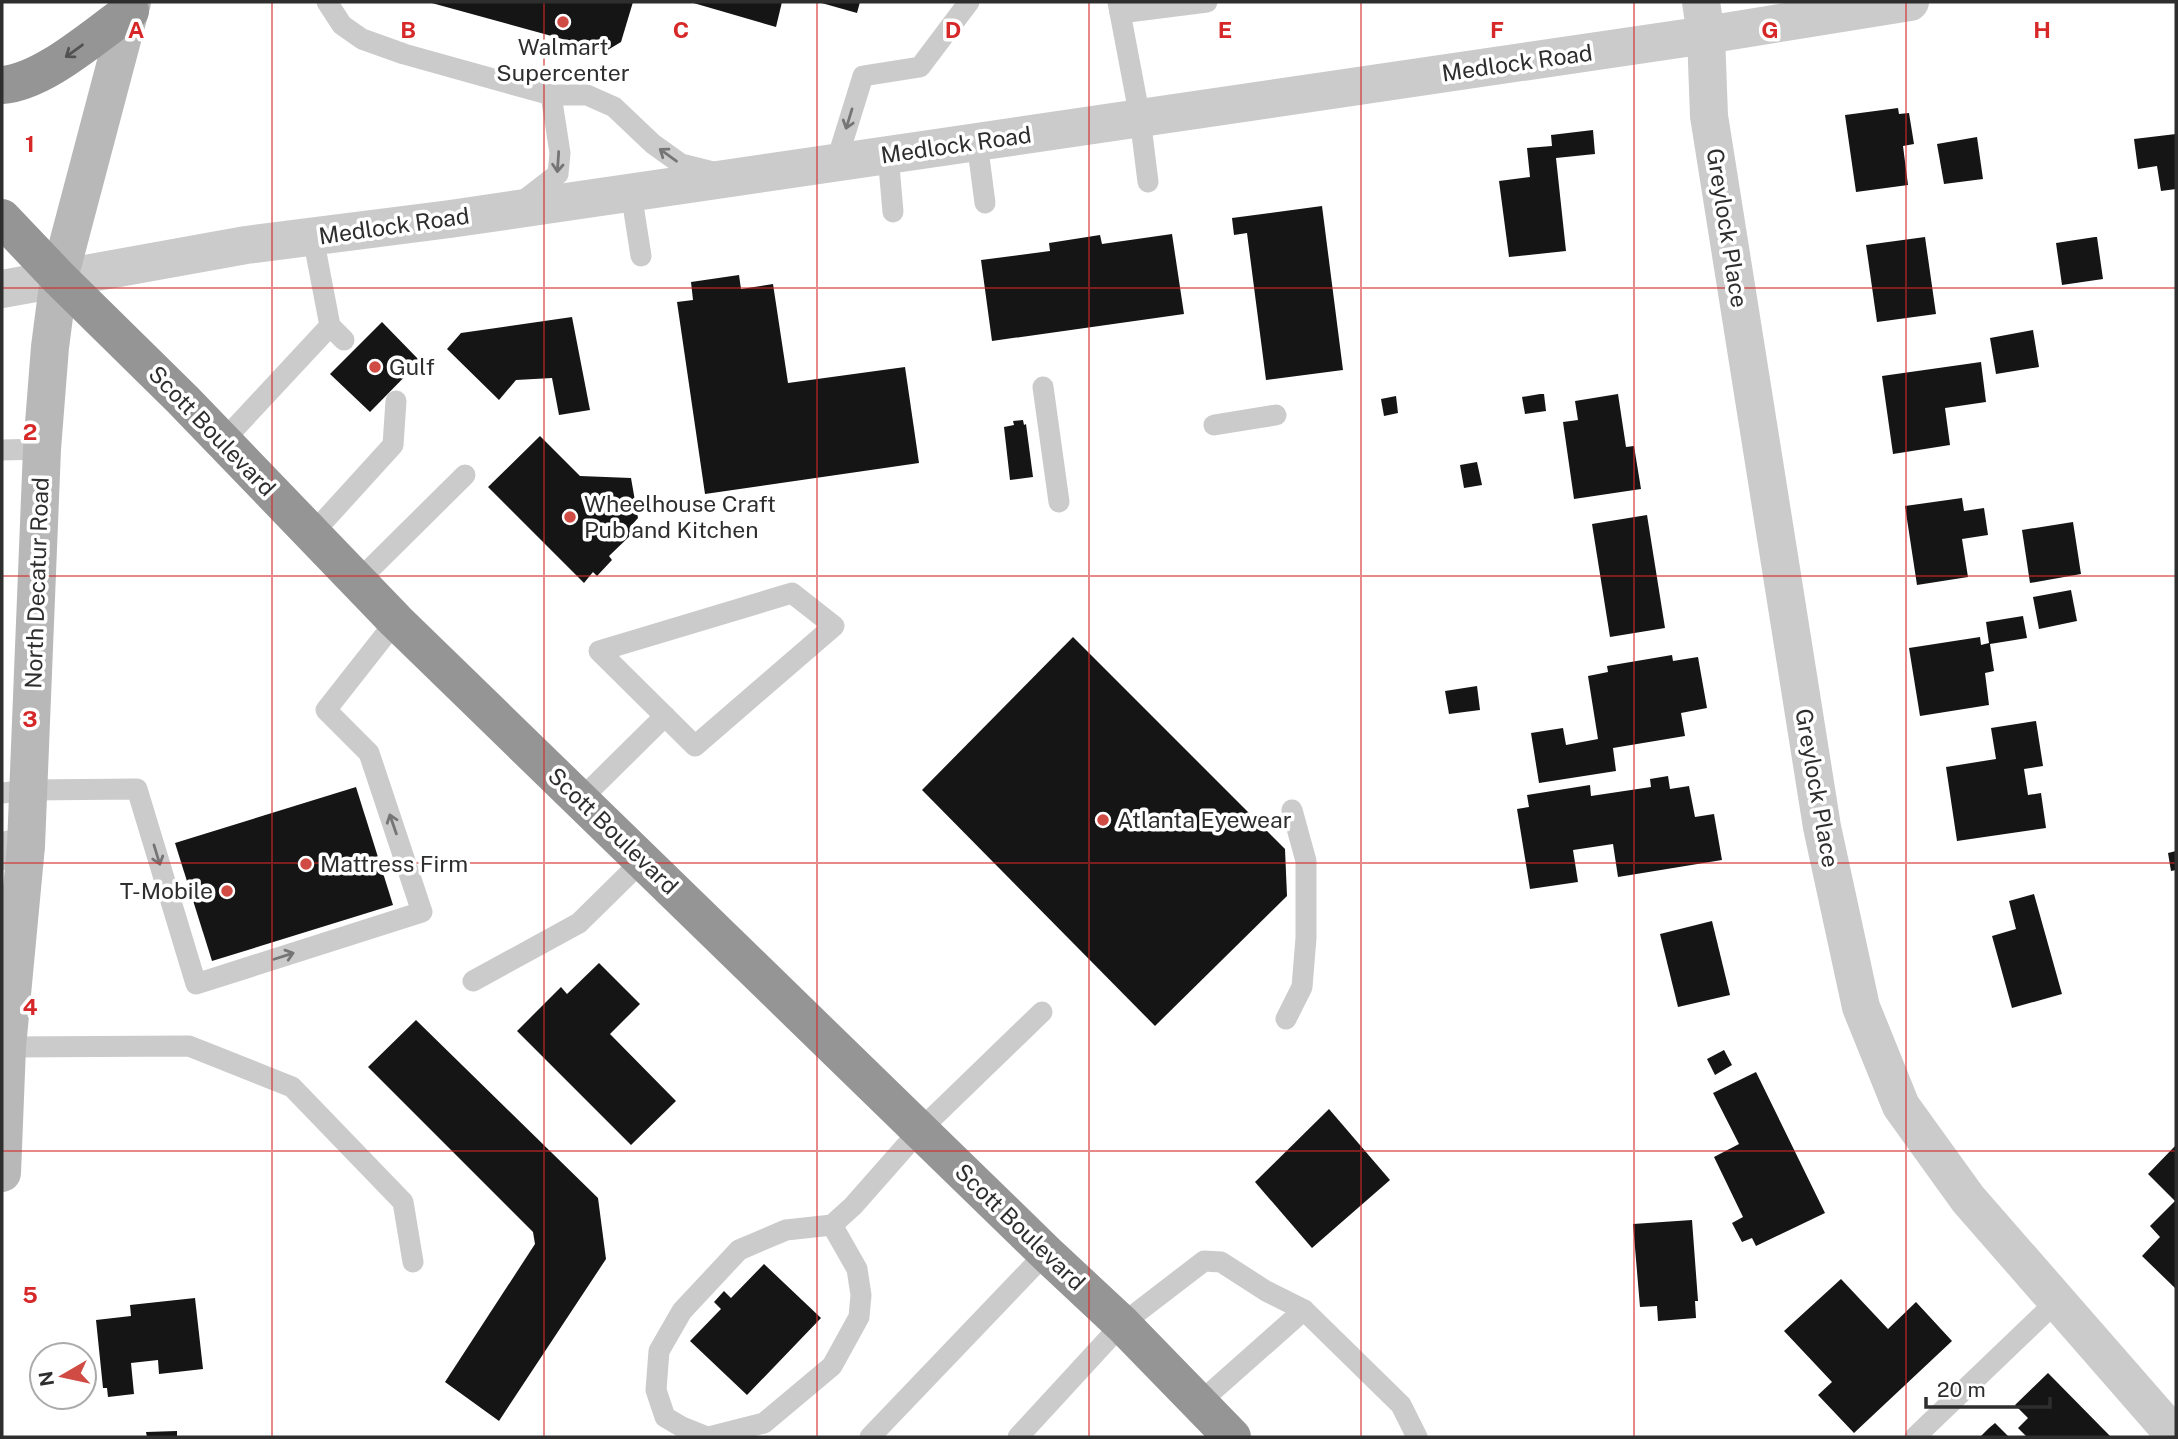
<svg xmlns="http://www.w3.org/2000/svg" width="2178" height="1439" viewBox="0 0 2178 1439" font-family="'Public Sans',sans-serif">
	<rect width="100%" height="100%" fill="#fff"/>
	<g fill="#151515">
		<path d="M428 2H633L621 42 606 51Z"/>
		<path d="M690 2H782L776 27Z"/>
		<path d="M818 2H860L857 13Z"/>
		<path d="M1898 108 1899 114 1909 113 1914 144 1903 146 1908 185 1856 192 1845 115Z"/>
		<path d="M1593 130 1595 154 1556 158 1566 251 1509 257 1499 181 1530 177 1527 148 1552 146 1551 135Z"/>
		<path d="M2176 134V189L2161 191 2157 166 2138 169 2134 139Z"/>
		<path d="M1977 137 1983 179 1944 184 1937 144Z"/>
		<path d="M1322 206 1343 370 1266 380 1247 233 1234 235 1232 218Z"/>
		<path d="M1172 234 1184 314 992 341 981 260 1050 251 1049 243 1100 235 1102 244Z"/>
		<path d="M1925 237 1936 314 1877 322 1866 245Z"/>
		<path d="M2095 237H2097L2103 279 2062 285 2056 243Z"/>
		<path d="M739 275 741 289 773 284 788 383 905 367 919 463 705 494 677 302 693 300 691 282Z"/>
		<path d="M572 317 590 410 559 415 552 378 516 380 499 400 447 349 461 333Z"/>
		<path d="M382 322 420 361 370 412 330 374Z"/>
		<path d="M2033 330 2039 367 1996 374 1990 338Z"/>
		<path d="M1981 362 1986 402 1945 408 1950 445 1893 454 1882 376Z"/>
		<path d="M1540 394H1544L1546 411 1525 414 1522 397Z"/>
		<path d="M1618 394 1626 447 1634 446 1641 489 1574 499 1563 422 1578 420 1575 401Z"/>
		<path d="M1396 396 1398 413 1384 416 1381 399Z"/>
		<path d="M1023 420 1024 425 1026 424 1033 477 1010 480 1004 427 1014 425 1013 421Z"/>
		<path d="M540 436 580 476 631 478 638 518 631 526 635 531 609 556 612 560 597 576 593 572 584 583 488 487Z"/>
		<path d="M1477 462 1482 485 1464 488 1460 465Z"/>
		<path d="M1962 498 1964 511 1984 508 1988 535 1962 539 1968 577 1917 585 1905 506Z"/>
		<path d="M1647 515 1665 628 1610 637 1592 524Z"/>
		<path d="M2073 522 2081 574 2030 583 2022 530Z"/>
		<path d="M2071 590 2077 621 2039 629 2033 597Z"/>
		<path d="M2023 616 2027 638 1990 644 1994 671 1985 673 1989 705 1920 716 1909 648 1980 637 1981 645 1989 643 1986 622Z"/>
		<path d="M1073 637 1285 849 1287 896 1155 1026 922 790Z"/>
		<path d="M1672 655 1673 661 1698 657 1707 708 1681 713 1685 736 1613 748 1616 771 1539 783 1531 733 1563 728 1566 745 1598 739 1588 676 1608 672 1607 666Z"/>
		<path d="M1477 686 1480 710 1449 714 1445 691Z"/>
		<path d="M2036 721 2043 766 2024 769 2028 795 2041 793 2046 828 1957 841 1946 767 1996 759 1991 728Z"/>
		<path d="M1668 776 1670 789 1689 786 1695 817 1714 814 1722 860 1618 877 1613 844 1573 850 1578 882 1530 889 1517 809 1529 807 1527 795 1590 785 1591 796 1651 787 1650 779Z"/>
		<path d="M356 787 393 905 212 961 175 843Z"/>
		<path d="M2176 851V870L2171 871 2168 853Z"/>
		<path d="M2034 894 2062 994 2012 1008 1992 936 2016 929 2009 901Z"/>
		<path d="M1712 921 1730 995 1678 1007 1660 934Z"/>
		<path d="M599 963 640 1004 610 1034 676 1101 631 1145 517 1031 561 987 567 994Z"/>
		<path d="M416 1020 598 1198 606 1259 499 1421 445 1382 535 1244 533 1232 368 1067Z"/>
		<path d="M1724 1050 1732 1065 1715 1075 1707 1059Z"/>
		<path d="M1756 1072 1825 1213 1756 1246 1752 1238 1742 1242 1732 1223 1743 1217 1714 1157 1739 1144 1713 1093Z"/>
		<path d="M1329 1109 1390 1180 1312 1248 1255 1182Z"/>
		<path d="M2176 1145V1289L2142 1256 2160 1237 2150 1226 2175 1201 2148 1174Z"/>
		<path d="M1692 1220 1698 1301H1695L1696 1318 1658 1321 1657 1306 1640 1307 1633 1224Z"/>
		<path d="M764 1264 821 1318 747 1395 690 1341 721 1309 714 1302 724 1291 731 1298Z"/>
		<path d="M1841 1279 1888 1329 1916 1302 1952 1341 1854 1433 1818 1395 1832 1382 1784 1331Z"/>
		<path d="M195 1298 203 1369 159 1374 158 1360 131 1363 134 1394 108 1397 107 1388H103L96 1320 131 1316 130 1305Z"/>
		<path d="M2048 1373 2111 1437H2027L2018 1428 2028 1418 2015 1405Z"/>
		<path d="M1995 1423 2009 1437H1980L1989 1428Z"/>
		<path d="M177 1431V1437H147L146 1432Z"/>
	</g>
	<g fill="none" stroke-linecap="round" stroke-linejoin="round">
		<g stroke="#cbcbcb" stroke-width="21">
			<path d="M327 2 342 25 362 39 404 54 551 95H587L614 107 653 144 681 164 713 172"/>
			<path d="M1118 2 1140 118 1148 182"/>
			<path d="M1120 13 1207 2"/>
			<path d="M977 142 985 203"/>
			<path d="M888 155 893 212"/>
			<path d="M836 163 863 76 920 67 969 2"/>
			<path d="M631 192 641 256"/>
			<path d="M523 201 558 174 560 153 551 95"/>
			<path d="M313 237 330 326 344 340"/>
			<path d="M1043 387 1059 502"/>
			<path d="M1214 425 1276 415"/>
			<path d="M223 441 330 326"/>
			<path d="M2 450 42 449"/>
			<path d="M312 534 393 445 396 401"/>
			<path d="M357 582 465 475"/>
			<path d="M792 593 834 626 695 746 599 651Z"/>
			<path d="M2 793 29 790 137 789 196 984 422 912 369 753 326 710 396 621"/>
			<path d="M580 800 665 716"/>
			<path d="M473 981 579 923 643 860"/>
			<path d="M1286 1019 1302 987 1306 938V861L1292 810"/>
			<path d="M7 1047 189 1046 292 1087 403 1202 413 1262"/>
			<path d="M1199 1403 1304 1310"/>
			<path d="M707 1437 682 1427 665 1417 656 1390 659 1351 682 1311 739 1250 786 1230 832 1225 853 1206 920 1130 1042 1012"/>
			<path d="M709 1437 764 1423 832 1366 859 1317 861 1295 857 1269 832 1225"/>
			<path d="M870 1437 1046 1253"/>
			<path d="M1018 1437 1122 1324 1204 1261 1221 1262 1266 1291 1304 1310 1401 1405 1417 1437"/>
			<path d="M1915 1437 2057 1301"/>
		</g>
		<g stroke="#cbcbcb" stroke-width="38">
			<path d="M1701 2 1706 35 1709 116 1822 827 1861 1007 1901 1106 1968 1199 2176 1437"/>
			<path d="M2 289 246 245 450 219 977 142 1706 35 1910 2"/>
			<path d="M2 851 26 846"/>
		</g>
		<path stroke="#b8b8b8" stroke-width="38" d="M2 1173 7 1047 26 846 42 449 50 347 59 278 132 2"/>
		<g stroke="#959595" stroke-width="38">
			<path d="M2 85C44 82 95 35 130 11"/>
			<path d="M2 218 59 278 183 400 396 621 1046 1253 1122 1324 1232 1437"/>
		</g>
	</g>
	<defs><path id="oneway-shaft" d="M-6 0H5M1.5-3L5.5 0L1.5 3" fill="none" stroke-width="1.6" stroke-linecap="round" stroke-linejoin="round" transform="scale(1.75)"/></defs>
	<use stroke="#525252" href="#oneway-shaft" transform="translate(74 51) rotate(144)"/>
	<g stroke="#757575">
		<use href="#oneway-shaft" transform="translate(849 119) rotate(107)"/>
		<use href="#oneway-shaft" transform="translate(668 155) rotate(-144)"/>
		<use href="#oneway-shaft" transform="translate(558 162) rotate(94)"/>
		<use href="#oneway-shaft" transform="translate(393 824) rotate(-109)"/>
		<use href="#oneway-shaft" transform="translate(157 855) rotate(73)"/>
		<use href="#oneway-shaft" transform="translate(284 956) rotate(-18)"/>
	</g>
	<path fill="none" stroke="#d62828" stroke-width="2" stroke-opacity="0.55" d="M272 2V1437M544 2V1437M817 2V1437M1089 2V1437M1361 2V1437M1634 2V1437M1906 2V1437M2 288H2176M2 576H2176M2 863H2176M2 1151H2176"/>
	<g fill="#d04b44" stroke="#fff" stroke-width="2.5">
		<circle cx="563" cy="22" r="7"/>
		<circle cx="375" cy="367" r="7"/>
		<circle cx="570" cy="517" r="7"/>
		<circle cx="1103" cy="820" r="7"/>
		<circle cx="306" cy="864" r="7"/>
		<circle cx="227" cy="891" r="7"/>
	</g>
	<g text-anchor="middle" stroke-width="7" stroke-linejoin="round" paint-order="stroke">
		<g font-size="23" fill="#2e2e2e" stroke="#fff" text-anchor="start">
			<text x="563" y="55" text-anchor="middle">Walmart<tspan x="563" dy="26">Supercenter</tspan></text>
			<text x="389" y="375">Gulf</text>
			<text x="584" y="512">Wheelhouse Craft<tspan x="584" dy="26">Pub and Kitchen</tspan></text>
			<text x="1117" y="828">Atlanta Eyewear</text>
			<text x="320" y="872">Mattress Firm</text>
			<text x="213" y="899" text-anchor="end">T-Mobile</text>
		</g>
		<g font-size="23" fill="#2e2e2e" stroke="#fff">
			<text transform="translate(1517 63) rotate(-8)" y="8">Medlock Road</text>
			<text transform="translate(956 145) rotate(-8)" y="8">Medlock Road</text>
			<text transform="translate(394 226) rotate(-8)" y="8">Medlock Road</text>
			<text transform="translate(1727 228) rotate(81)" y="8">Greylock Place</text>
			<text transform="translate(212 431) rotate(46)" y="8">Scott Boulevard</text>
			<text transform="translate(37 583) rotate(-88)" y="8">North Decatur Road</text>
			<text transform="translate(1817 788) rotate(80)" y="8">Greylock Place</text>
			<text transform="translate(613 831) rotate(44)" y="8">Scott Boulevard</text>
			<text transform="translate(1020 1227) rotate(44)" y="8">Scott Boulevard</text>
		</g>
	</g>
	<g font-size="23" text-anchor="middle" font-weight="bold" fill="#d62828" stroke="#fff" stroke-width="7" stroke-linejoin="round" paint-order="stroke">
		<text x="136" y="38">A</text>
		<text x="408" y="38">B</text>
		<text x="681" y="38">C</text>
		<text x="953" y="38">D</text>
		<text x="1225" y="38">E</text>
		<text x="1497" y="38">F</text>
		<text x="1770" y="38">G</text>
		<text x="2042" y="38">H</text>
		<text x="30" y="152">1</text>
		<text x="30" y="440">2</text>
		<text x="30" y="727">3</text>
		<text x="30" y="1015">4</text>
		<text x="30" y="1303">5</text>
	</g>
	<rect width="2178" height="1439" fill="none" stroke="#2e2e2e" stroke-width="7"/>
	<g transform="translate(63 1376) rotate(261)"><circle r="33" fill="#ffffff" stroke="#ababab" stroke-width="2"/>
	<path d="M0-5L12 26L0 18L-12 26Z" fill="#d04b44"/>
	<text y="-10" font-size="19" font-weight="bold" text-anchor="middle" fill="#2e2e2e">N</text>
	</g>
	<path d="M1926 1397v10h124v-10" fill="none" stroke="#2e2e2e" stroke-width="3.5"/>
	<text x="1937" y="1397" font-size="21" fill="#2e2e2e" stroke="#ffffff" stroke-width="5" paint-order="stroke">20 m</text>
</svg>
